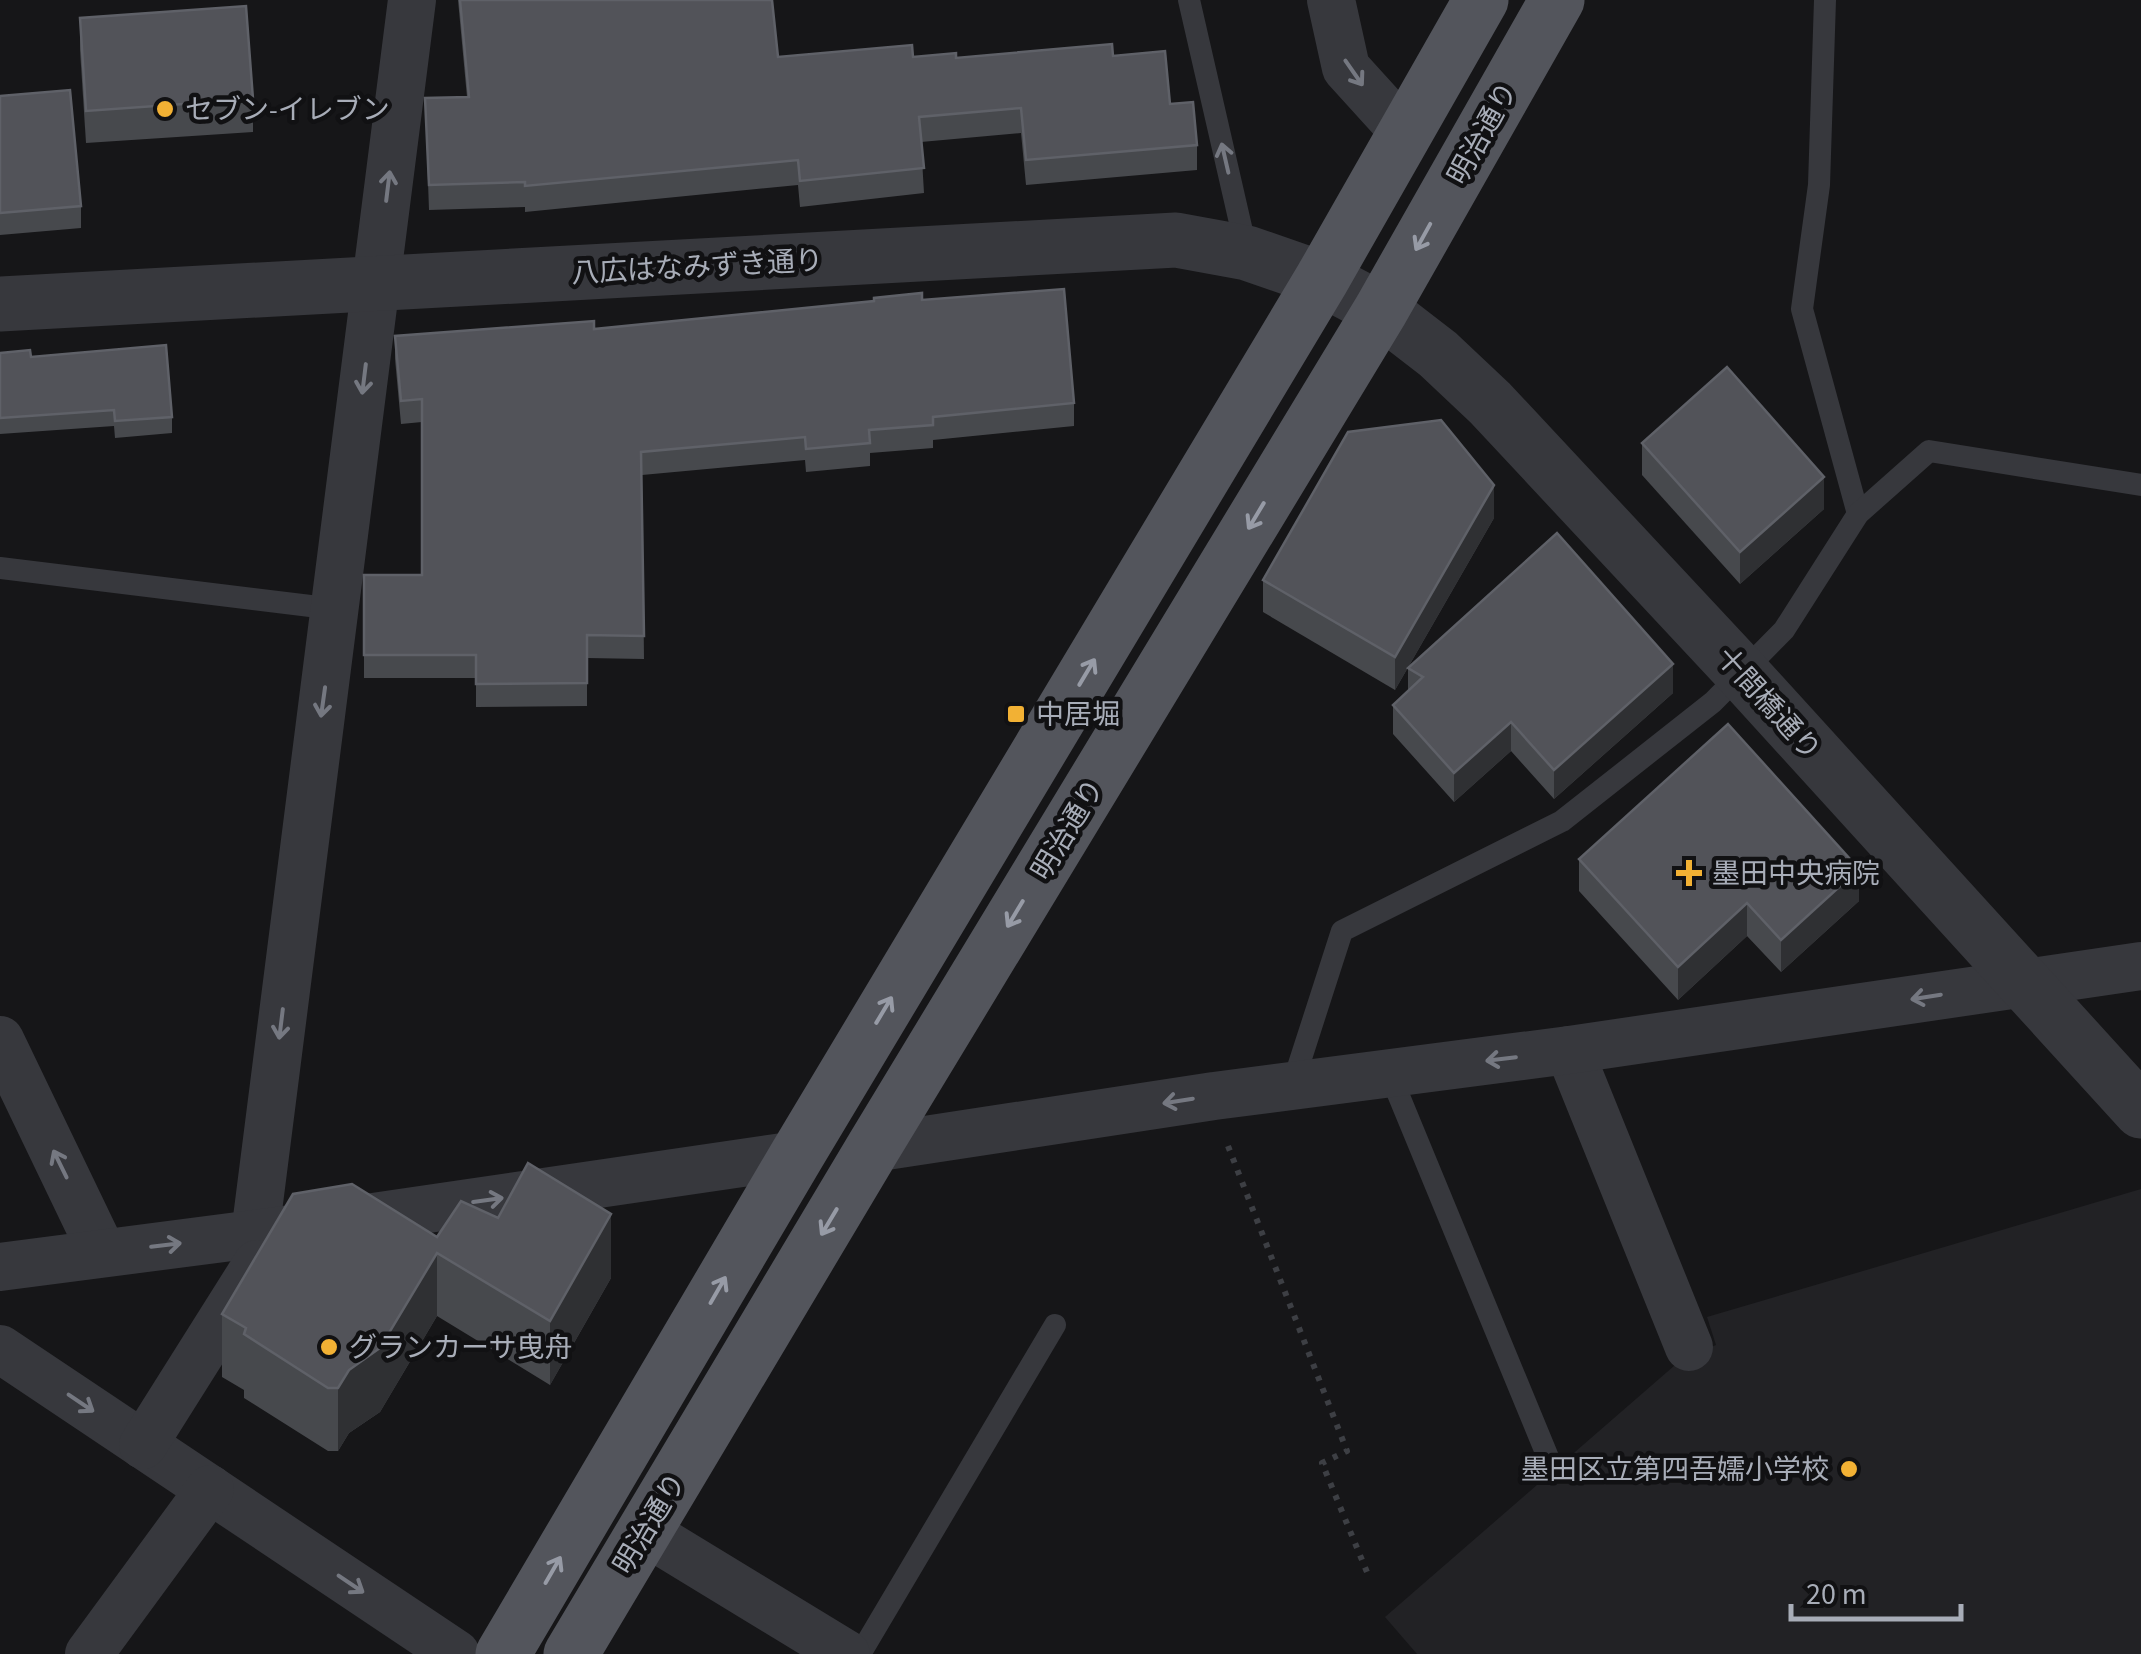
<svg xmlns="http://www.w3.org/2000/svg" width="2141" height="1654" font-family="'Source Sans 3','Noto Sans JP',sans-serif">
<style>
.built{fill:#222225}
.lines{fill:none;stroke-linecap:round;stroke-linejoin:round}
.path{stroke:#3d3f44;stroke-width:6;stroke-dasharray:5 8;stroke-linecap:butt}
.service{stroke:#37383d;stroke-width:22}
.minor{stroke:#37383d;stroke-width:48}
.tertiary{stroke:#37383d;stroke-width:55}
.primary{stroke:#53555c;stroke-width:55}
.wall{fill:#47494d}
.shaded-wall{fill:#2f3033}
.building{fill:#525359;stroke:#5f6168;stroke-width:2.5}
.oneway{stroke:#757881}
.oneway2{stroke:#979ba6}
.poi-dot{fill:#f2b134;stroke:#111113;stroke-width:4}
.labels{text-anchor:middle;stroke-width:9;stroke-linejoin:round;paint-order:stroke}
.poi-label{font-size:28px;fill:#a8adb8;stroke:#111113;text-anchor:start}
.street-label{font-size:28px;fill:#a8adb8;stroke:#111113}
</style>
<rect width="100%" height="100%" fill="#161618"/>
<path class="built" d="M2141,1189V1654H1417L1385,1617L1682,1359L1716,1345L1707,1317Z"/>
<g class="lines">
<path class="path" d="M1228,1146L1347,1451L1322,1463L1369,1577"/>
<g class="service">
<path d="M1189,0L1247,253"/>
<path d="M1825,0L1819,185L1802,309L1858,514"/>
<path d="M0,568L335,609"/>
<path d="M1389,1072L1552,1467"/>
<path d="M1292,1086L1342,931L1562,821L1713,702L1784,630L1858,514L1929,451L2141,485"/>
<path d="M860,1654L1055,1325"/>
</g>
<g class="minor">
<path d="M1331,0L1346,68L1405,133"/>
<path d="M0,1040L102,1252"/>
<path d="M1569,1050L1689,1347"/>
<path d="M873,1148L1214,1096L1569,1050L2141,966"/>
<path d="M255,1234L412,0"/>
<path d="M0,1267L277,1231L797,1155"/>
<path d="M0,1349L456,1654"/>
<path d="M143,1445L257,1264"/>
<path d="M644,1531L846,1654"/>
<path d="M89,1654L210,1489"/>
</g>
<path class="tertiary" d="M0,304L1176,240L1247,253L1322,279L1381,310L1438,354L1490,403L1743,674L2141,1111"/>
<g class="primary">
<path d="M503,1654L797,1155L1322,279L1481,0"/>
<path d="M571,1654L873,1148L1381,310L1557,0"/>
</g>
</g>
<g class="wall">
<path d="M458,0H772L778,57L956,58L1113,56L1170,104L1197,145V170L1026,185L1021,133L921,142L924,193L800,207L798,185L525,212V207L429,210L425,98L467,97Z"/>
<path d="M80,18L253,99V132L86,143L80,50Z"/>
<path d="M0,96L81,206V228L0,235Z"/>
<path d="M922,300L1074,403V426L933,440V448L870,453V466L806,472L805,460L642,475L644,659L587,658V706L476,707V678H364V575H422V422L401,424L395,359V336L594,329Z"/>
<path d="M0,353L31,357L172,417V433L115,438L114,426L0,434Z"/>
<path d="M1642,443L1824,509L1740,584L1642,475Z"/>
<path d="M1494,518L1395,690L1263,612V580Z"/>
<path d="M1408,668L1673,693L1554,799L1511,751L1454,802L1393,734V705L1408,691Z"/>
<path d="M1579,859L1859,901L1781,972L1747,936L1678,1000L1579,891Z"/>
<path d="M437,1237L611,1278L550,1385L437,1316L380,1412L349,1433L338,1451H328L244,1398V1390L222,1377V1314Z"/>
</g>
<g class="shaded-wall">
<path d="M1824,477V509L1740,584V552Z"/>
<path d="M1494,485V518L1395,690V657Z"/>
<path d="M1673,664V693L1554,799V770Z"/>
<path d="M1511,722V751L1454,802V773Z"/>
<path d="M1859,869V901L1781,972V940Z"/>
<path d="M1747,903V936L1678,1000V967Z"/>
<path d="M611,1214V1278L550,1385V1321Z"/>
<path d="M437,1253V1316L380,1412L349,1433L338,1451V1388L349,1370Z"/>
</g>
<g class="building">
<path d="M460,0H772L778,57L912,45L913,57L956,53V58L1112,44L1113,56L1165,51L1170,104L1193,102L1197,145L1026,160L1021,108L919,117L924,168L800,181L798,160L525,186V182L429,185L425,98L469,97Z"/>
<path d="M246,6L253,99L86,111L80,18Z"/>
<path d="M70,90L81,206L0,213V96Z"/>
<path d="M1064,289L1074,403L933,417V425L869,430L870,443L806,449L805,437L641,452L644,636L587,635V683L476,684V655H364V575H422V399L401,401L395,336L594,321V329L874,301V298L922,293V300Z"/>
<path d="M166,345L172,417L115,421L114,410L0,418V353L30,350L31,357Z"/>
<path d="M1727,367L1824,477L1740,552L1642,443Z"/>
<path d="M1441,420L1494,485L1395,657L1263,580L1348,432Z"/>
<path d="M1557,533L1673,664L1554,770L1511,722L1454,773L1393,705L1423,677L1408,668Z"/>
<path d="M1728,724L1859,869L1781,940L1747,903L1678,967L1579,859Z"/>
<path d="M528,1163L611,1214L550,1321L437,1253L380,1348L349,1370L338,1388H328L244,1334L246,1328L222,1314L293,1194L352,1184L437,1237L461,1201L498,1218Z"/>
</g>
<defs><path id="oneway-shaft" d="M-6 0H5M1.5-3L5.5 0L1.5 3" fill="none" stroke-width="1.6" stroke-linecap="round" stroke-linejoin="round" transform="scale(2.5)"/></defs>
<g class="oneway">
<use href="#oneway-shaft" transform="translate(1354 73) rotate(55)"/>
<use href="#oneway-shaft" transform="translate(1225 158) rotate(-103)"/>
<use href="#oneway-shaft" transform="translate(388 186) rotate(-83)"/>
<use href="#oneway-shaft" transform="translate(364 379) rotate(97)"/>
<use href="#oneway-shaft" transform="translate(323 702) rotate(98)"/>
<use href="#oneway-shaft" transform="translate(1926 997) rotate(171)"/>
<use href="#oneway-shaft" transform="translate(281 1024) rotate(97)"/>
<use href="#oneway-shaft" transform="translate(1501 1059) rotate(173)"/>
<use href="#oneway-shaft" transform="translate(1178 1101) rotate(171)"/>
<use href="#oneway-shaft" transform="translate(60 1164) rotate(-116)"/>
<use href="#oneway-shaft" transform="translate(488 1200) rotate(-8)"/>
<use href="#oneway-shaft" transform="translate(166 1245) rotate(-7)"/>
<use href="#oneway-shaft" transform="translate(81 1403) rotate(34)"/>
<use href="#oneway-shaft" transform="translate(351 1584) rotate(34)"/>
</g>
<g class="oneway2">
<use href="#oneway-shaft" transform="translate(1423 237) rotate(119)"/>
<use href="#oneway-shaft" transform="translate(1256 516) rotate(121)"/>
<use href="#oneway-shaft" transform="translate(1087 672) rotate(-59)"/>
<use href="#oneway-shaft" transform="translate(1015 914) rotate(121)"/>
<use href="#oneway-shaft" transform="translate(884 1010) rotate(-59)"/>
<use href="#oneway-shaft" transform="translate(829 1222) rotate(121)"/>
<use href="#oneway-shaft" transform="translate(718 1290) rotate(-60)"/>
<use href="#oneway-shaft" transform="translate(553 1570) rotate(-60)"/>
</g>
<g class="poi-dot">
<circle cx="165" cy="109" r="10"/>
<rect x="1006" y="704" width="20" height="20" rx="5"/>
<path d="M1684 858h10v10h10v10h-10v10h-10v-10h-10v-10h10z"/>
<circle cx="329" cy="1347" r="10"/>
<circle cx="1849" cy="1469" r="10"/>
</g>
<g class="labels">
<g class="poi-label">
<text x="185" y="119">セブン-イレブン</text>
<text x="1036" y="724">中居堀</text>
<text x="1712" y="883">墨田中央病院</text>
<text x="349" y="1357">グランカーサ曳舟</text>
<text x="1829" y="1479" text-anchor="end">墨田区立第四吾嬬小学校</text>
</g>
<g class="street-label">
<text transform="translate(1482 133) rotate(-61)" y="10">明治通り</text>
<text transform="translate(697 266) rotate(-3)" y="10">八広はなみずき通り</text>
<text transform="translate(1769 703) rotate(48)" y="10">十間橋通り</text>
<text transform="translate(1067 829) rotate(-59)" y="10">明治通り</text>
<text transform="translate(649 1523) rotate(-59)" y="10">明治通り</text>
</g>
</g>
<path d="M1791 1604v15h170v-15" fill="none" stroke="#a8adb8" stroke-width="5"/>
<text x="1806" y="1604" font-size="30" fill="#a8adb8" stroke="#111113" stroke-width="8" paint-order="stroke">20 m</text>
</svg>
